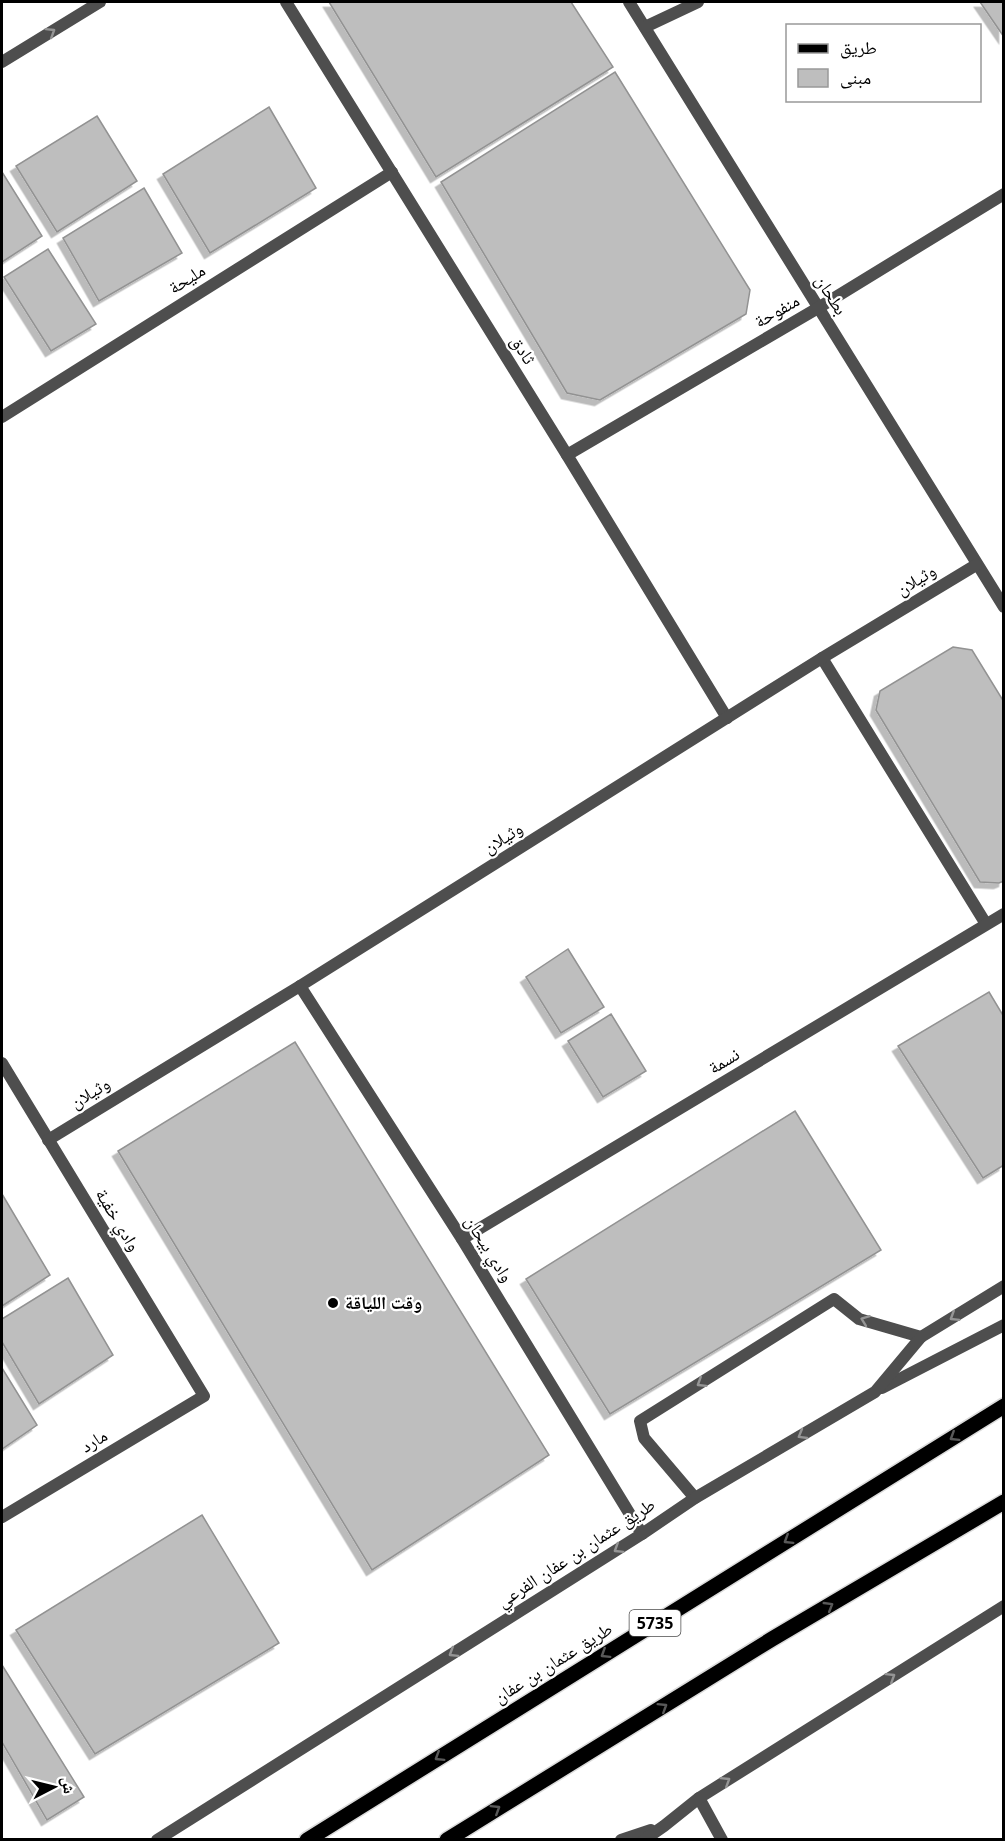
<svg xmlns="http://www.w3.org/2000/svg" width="1005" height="1841" font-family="'Noto Sans','Noto Naskh Arabic',sans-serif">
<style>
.building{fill:#bebebe;stroke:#929292;stroke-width:1.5;filter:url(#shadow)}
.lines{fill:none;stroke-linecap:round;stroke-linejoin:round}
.primary-casing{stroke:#dbdbdb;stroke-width:18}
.service{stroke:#4e4e4e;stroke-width:12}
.minor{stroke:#4e4e4e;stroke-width:12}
.tertiary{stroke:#4e4e4e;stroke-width:12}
.primary{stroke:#000;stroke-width:15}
.oneway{stroke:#959595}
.oneway2{stroke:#595959}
.poi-dot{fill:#000;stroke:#fff;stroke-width:2}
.labels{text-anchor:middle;stroke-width:4.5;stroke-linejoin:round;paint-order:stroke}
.shield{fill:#fff;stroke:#4c4c4c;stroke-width:1.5}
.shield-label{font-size:16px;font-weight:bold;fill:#000}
.street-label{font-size:18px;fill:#000;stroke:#fff}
.poi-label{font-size:18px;font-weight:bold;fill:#000;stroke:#fff;text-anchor:start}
</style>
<defs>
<filter id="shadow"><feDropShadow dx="-5.5" dy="5.5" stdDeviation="0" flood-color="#0004"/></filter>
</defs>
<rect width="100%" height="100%" fill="#fff"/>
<g class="building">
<path d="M329,2H571L613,67L436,177Z"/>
<path d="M980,2H1004V37Z"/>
<path d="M615,72L750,290L746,314L600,400L567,393L441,182Z"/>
<path d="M269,107L316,188L210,253L163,174Z"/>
<path d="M97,116L137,181L57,232L16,166Z"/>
<path d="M2,172L42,236L2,262Z"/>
<path d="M144,188L182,253L99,301L63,238Z"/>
<path d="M48,249L96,324L51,351L4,277Z"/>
<path d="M953,647L972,650L1004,702V881L999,883L980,882L876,710L880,691Z"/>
<path d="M568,949L604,1007L561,1033L526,977Z"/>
<path d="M989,992L1004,1017V1165L983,1178L898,1046Z"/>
<path d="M611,1014L646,1071L603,1097L568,1041Z"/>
<path d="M295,1042L549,1455L372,1570L118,1151Z"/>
<path d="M795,1111L881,1250L610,1414L526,1279Z"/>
<path d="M2,1194L50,1275L2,1306Z"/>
<path d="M68,1278L113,1355L39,1404L2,1342V1319Z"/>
<path d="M2,1368L37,1425L2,1449Z"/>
<path d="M202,1515L279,1643L95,1754L16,1630Z"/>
<path d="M2,1665L84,1797L47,1820L2,1742Z"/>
</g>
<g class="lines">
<defs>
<g id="primary">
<path d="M307,1840L1004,1406"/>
<path d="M447,1840L772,1639L1004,1502"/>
</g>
</defs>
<use href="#primary" class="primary-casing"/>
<path class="service" d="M695,1498L644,1438L640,1421L834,1299L859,1319L921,1337"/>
<g class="minor">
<path d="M286,2L567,455L727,718"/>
<path d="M629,2L1004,607"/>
<path d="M645,27L698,2"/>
<path d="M2,417L392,172"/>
<path d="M567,455L818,308L1004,194"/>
<path d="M822,658L986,924"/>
<path d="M300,986L462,1239L642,1534"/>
<path d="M2,1063L204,1396L2,1517"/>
<path d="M48,1140L300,986L822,658L976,565"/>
<path d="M462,1239L1004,914"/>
<path d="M699,1798L722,1840"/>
</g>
<g class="tertiary">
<path d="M2,62L100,2"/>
<path d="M882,1388L1004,1325"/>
<path d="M157,1840L642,1534L695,1498L875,1392L921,1337L1004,1286"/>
<path d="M621,1840L651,1830"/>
<path d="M644,1840L664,1826L699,1798L1004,1606"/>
</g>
<use href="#primary" class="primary"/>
</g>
<defs><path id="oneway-chevron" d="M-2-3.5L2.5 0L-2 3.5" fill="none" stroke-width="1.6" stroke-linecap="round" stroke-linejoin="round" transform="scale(1.5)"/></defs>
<g class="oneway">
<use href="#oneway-chevron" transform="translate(51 32) rotate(-32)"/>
<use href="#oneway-chevron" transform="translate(954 1317) rotate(148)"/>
<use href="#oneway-chevron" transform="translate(865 1320) rotate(-159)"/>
<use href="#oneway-chevron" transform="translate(701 1383) rotate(148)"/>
<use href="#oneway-chevron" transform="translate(802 1435) rotate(150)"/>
<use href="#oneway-chevron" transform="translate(618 1549) rotate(148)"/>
<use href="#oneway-chevron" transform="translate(453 1653) rotate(148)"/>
<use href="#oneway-chevron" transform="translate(891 1677) rotate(-32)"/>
<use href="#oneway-chevron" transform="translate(726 1781) rotate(-32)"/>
</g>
<g class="oneway2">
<use href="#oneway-chevron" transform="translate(954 1437) rotate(148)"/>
<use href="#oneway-chevron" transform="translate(788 1540) rotate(148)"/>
<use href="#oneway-chevron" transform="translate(829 1606) rotate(-31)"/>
<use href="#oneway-chevron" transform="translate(605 1654) rotate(148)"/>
<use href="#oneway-chevron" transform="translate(663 1707) rotate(-32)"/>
<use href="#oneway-chevron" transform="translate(439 1757) rotate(148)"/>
<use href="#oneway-chevron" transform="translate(496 1809) rotate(-32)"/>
</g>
<circle class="poi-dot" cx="333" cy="1303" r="6"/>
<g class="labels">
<rect class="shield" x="629.5" y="1610" width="51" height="26" rx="4.5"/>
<g class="shield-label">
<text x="655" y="1629">5735</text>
</g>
<g class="street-label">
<text transform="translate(187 279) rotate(-32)" y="6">مليحة</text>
<text transform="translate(831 295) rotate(58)" y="6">بطحان</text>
<text transform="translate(777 311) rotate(-30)" y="6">منفوحة</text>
<text transform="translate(523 350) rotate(58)" y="6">ثادق</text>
<text transform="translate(916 580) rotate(-31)" y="6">وثيلان</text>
<text transform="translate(503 838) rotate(-32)" y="6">وثيلان</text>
<text transform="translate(724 1061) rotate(-31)" y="6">نسمة</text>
<text transform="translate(90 1093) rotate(-31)" y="6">وثيلان</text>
<text transform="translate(118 1220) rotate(59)" y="6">وادي خفية</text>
<text transform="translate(489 1249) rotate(58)" y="6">وادي بيحان</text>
<text transform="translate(94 1441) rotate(-31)" y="6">مارد</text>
<text transform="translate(576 1553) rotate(-33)" y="6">طريق عثمان بن عفان الفرعي</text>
<text transform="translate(553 1663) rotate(-32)" y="6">طريق عثمان بن عفان</text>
</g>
<g class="poi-label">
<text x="345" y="1309">وقت اللياقة</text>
</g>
</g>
<rect width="1005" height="1841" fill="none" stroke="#000000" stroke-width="6"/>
<rect x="786" y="24" width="195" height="78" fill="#ffffff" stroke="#999999" stroke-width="1.5"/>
<rect x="798" y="44" width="30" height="9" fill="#000000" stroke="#999999" stroke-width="1.5"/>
<text x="840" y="54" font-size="18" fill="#000000">طريق</text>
<rect x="798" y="69" width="30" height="18" fill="#bebebe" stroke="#999999" stroke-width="1.5"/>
<text x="840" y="84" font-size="18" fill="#000000">مبنى</text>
<g transform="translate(54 1787) rotate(83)" stroke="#ffffff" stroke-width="4.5" paint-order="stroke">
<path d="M0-4.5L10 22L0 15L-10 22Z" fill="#000000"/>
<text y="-9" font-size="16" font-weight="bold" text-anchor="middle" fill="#000000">ش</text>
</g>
</svg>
